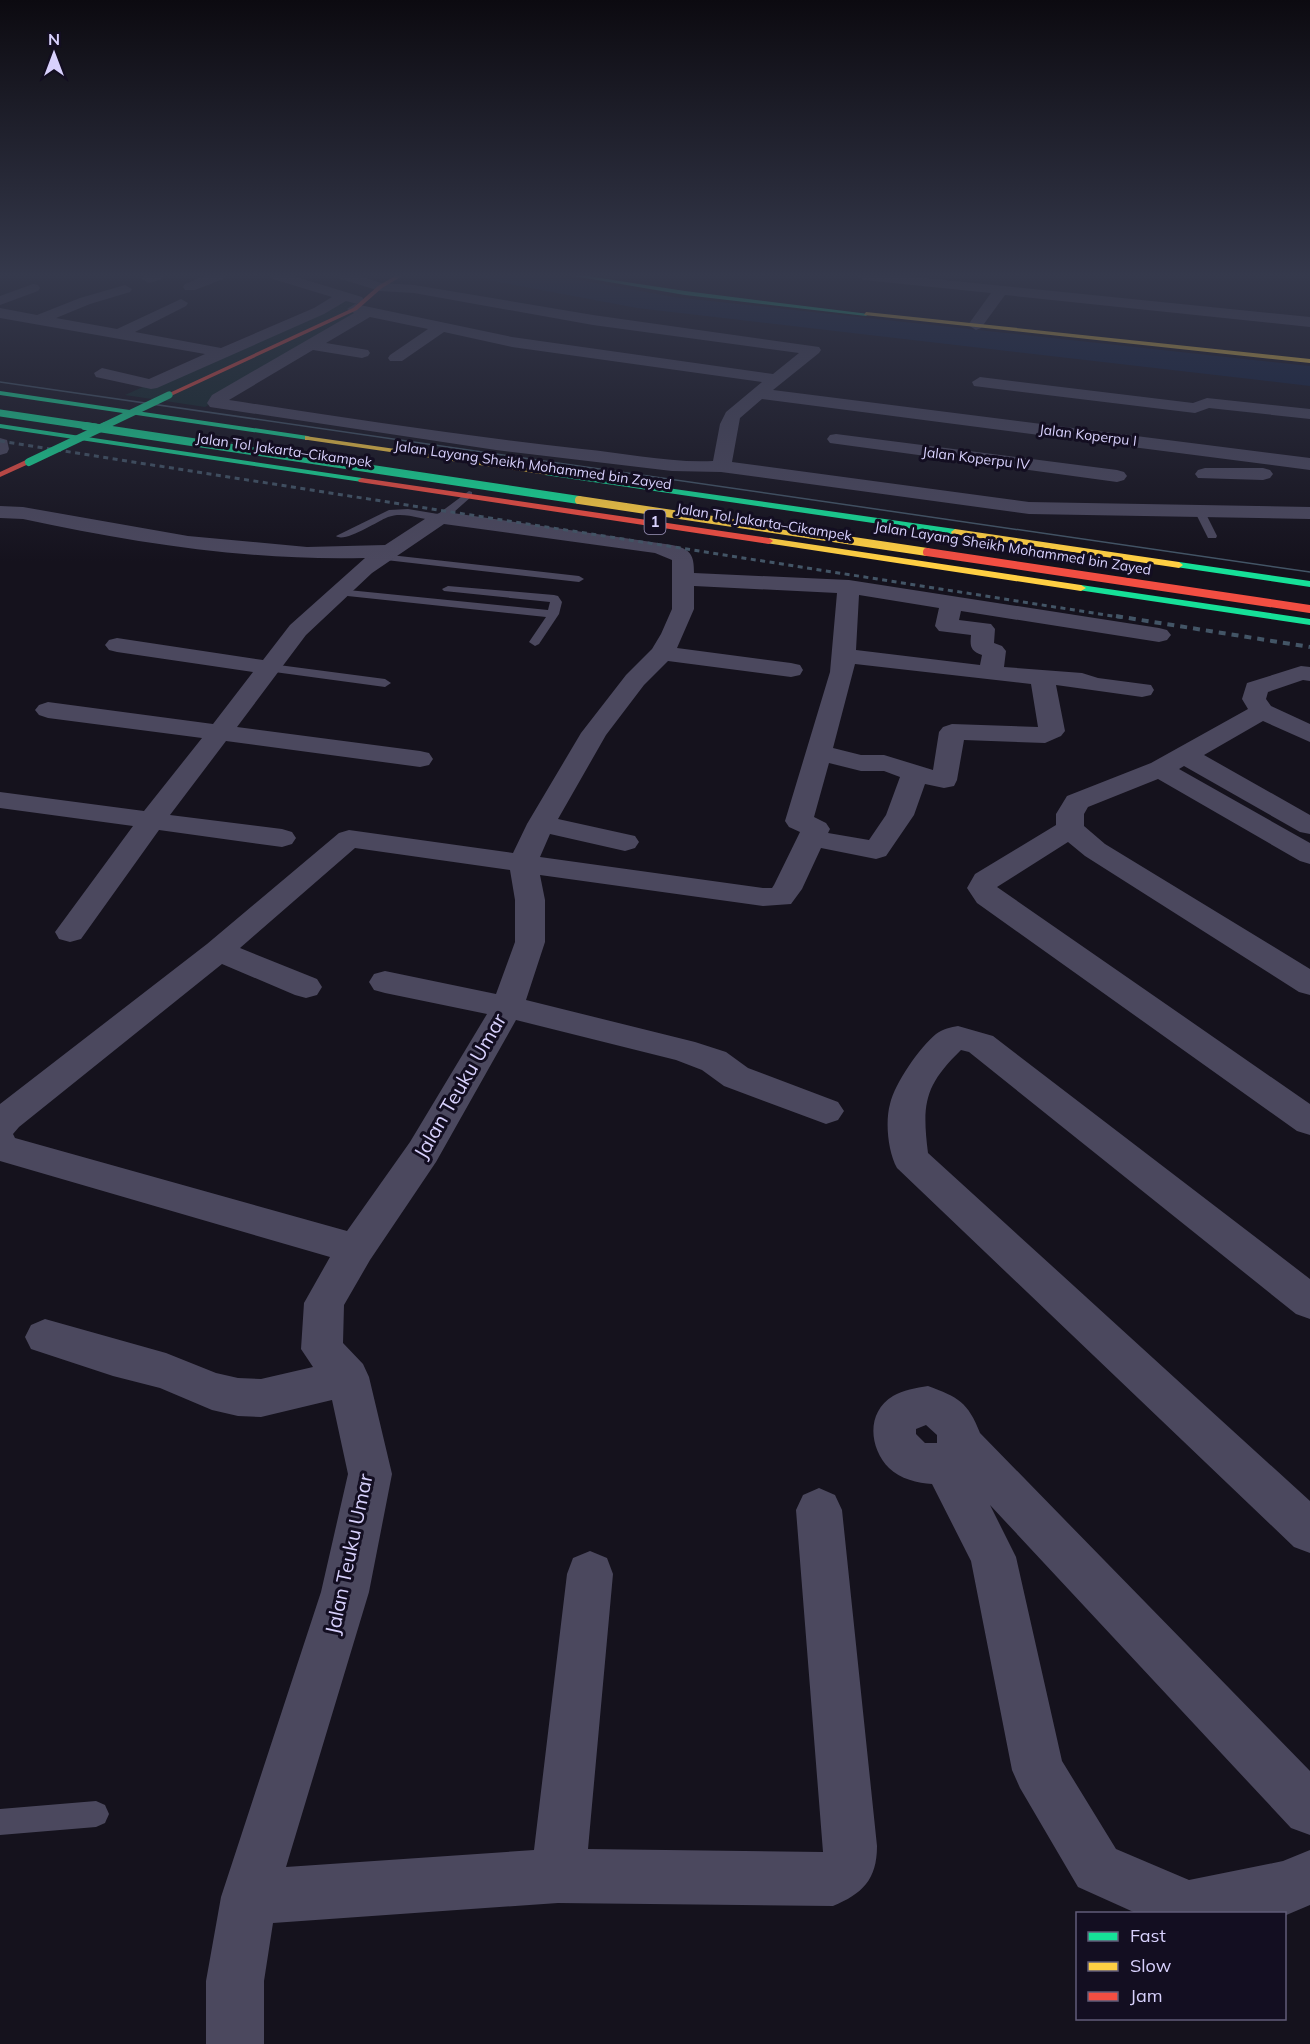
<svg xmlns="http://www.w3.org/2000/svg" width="1310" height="2044" font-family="Mulish,sans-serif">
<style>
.green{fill:#122729}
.water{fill:#0f1d3e}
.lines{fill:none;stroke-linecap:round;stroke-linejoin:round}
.lane{fill:#4b485e;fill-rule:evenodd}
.street{fill:#4b485e;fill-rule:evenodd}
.fast{fill:#16e098;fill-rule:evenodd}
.slow{fill:#ffcf43;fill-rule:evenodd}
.jam{fill:#f24e42;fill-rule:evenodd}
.tram{stroke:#435566;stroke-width:1.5}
.rail-far1{stroke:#435566;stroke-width:3;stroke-dasharray:5 4.5;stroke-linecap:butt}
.rail{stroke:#435566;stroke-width:4;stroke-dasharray:7 6;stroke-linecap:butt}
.fast-bridge-far1{stroke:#16e098;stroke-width:7}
.fast-bridge{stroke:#16e098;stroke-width:8}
.slow-bridge{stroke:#ffcf43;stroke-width:8}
.jam-bridge{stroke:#f24e42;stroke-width:8}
.labels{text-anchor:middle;stroke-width:6;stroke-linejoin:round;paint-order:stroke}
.far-street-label{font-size:14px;fill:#d8d1fd;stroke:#130e21}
.shield{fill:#130e21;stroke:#9d96bb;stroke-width:1.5}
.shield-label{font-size:15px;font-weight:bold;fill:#d8d1fd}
.near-street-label{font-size:20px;fill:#d8d1fd;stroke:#130e21}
</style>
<rect width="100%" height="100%" fill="#15121d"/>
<path class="green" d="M343,297L369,311L205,407L125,395Z"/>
<path class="water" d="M479,276H557L674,297L1310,366V386L637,308L498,282Z"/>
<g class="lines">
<g class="lane">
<path d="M469,491L472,492V496L445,520C426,523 406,510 388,517C376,522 345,543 336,536L389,510L408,509L438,514Z"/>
<path d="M1203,507L1208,510L1207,516L1217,536L1216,538H1208L1197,516L1198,510Z"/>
<path d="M381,554L579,576L584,579L579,582L377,559L376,557Z"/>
<path d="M448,586L554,595L558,596L562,602L559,614L539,644L535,646L529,642L546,617L338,595L332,592L338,589L548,610L550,602L444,591L442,589Z"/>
<path d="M271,664L385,679L391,683L385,687L267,671L265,668Z"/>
<path d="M96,1801L105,1805L109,1814L105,1823L96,1827L0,1835V1809Z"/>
</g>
<g class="street">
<path d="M144,276H164L162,279L149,283L142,279Z"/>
<path d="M205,276H225L223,279L195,290H185L183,287L185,284Z"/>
<path d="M271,276H293L362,297L364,300L357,304L346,301L324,314L157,388L151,389L96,377L94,373L102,368L149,379L205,354L0,318V308L37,315L80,298L125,285L132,289L130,292L90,304L56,318L117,329L181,299L188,303L186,306L135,332L221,348L314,308L332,297L273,279Z"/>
<path d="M339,276H360L381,283L414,285L593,315L819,347L821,350L819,353L773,390L1310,458V470L762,399L740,418L732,462L1029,502L1310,507V519L1029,514L721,472L672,471L496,450L210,407L207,403L212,395L354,313L347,309L355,304L512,337L773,374L799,353L593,325L414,293L380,291L341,279ZM370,317L428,329L390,355L388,358L390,361H402L444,332L512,347L762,382L726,412L720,424L713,461C669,463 625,453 582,449C464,436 346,418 229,400L313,350L362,358L368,356L370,353L368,350L326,343Z"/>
<path d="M857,276H905L1310,317V327L1005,295L981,328L976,330L968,325L991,293L864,280Z"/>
<path d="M33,284L38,285L40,288L38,291L0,305V296Z"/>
<path d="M980,377L1193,403L1207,398L1310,409V419L1209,408L1195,413L974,386L972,382Z"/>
<path d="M836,434L1117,470L1124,472L1127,476L1124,480L1117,482L830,443L827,439L830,435Z"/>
<path d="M0,438L7,440L9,449L7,453L0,455Z"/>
<path d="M1205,468H1263L1270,470L1273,474L1270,478L1263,480L1198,478L1195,474L1198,470Z"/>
<path d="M0,506L23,507L188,536L307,547L385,545L431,515L446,512L672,545C691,549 694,555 694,573L849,580L1159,628L1167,630L1171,635L1167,640L1159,642L961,611L959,620L991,624L995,629L994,643L1002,646L1006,651L1004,667L1082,673L1098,678L1151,685L1154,690L1151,695L1142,697L1056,685L1065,731L1061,736L1045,743L964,740L957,780L954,786L944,788L925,784L914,815L886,856L876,859L821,848L802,889L791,904L763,906L540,875L545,900V942L526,1000L695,1042L726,1052L748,1068L838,1102L844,1111L838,1120L826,1124L724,1086L702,1070L676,1060L516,1020L436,1162L370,1260L344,1305L343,1343L363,1364L369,1377L392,1474L369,1592L286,1867L534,1850L567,1574L573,1558L590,1551L607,1558L613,1574L588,1849L823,1852L796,1510L803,1495L819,1488L835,1495L842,1510L877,1846C877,1880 862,1894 833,1906L558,1903L273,1923L264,1981V2044H206V1981L221,1897L321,1592L348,1474L332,1400L261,1417L238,1416L212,1410L160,1388L113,1376L31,1349L25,1337L31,1325L45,1319L166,1353L216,1373L238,1378L261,1379L313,1367L301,1349L304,1303L330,1257L0,1161V1104L207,944L339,833L349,830L513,853L527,824L581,733L626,675L652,649L661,634L672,609V560L655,553L444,524L372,573L306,635L237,727L420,751L429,753L433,759L429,765L420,767L226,741L170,815L282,829L292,832L296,838L292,844L282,847L159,830L81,939L70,942L59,939L55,932L133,826L0,808V792L144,811L202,738L48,718L39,715L35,710L39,705L48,702L213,724L253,672L117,652L109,650L105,645L109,640L117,638L263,660L290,625L365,558C250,561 135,543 23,519L0,518ZM694,586L837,593L830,672L785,821L789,827L800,832L774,885L772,888H763L540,857L550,834L625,851L635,848L639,842L635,836L558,819L606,735L644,685L668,661L791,677L800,675L803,670L800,665L791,663L677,648L694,609ZM859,595L939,608L935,626L939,631L971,635C970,646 970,651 982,655L980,665L856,650ZM855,664L1031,684L1038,727L952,724L943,727L939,732L933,770L884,755H861L833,748ZM829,763L861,771H884L900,777L886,815L869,840L828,833L830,829L826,823L814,817ZM355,848L510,870L515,900V942L496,994L385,971L374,974L369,982L374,990L385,993L487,1014L410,1142L347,1231L15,1138L13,1134L19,1127L222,964L295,995L306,998L317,995L322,987L317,979L240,948Z"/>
<path d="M1301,666L1310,667V681L1303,680L1268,692L1266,699L1271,706L1310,724V742L1263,721L1204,755L1310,815V834L1300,832L1184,766L1179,769L1310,843V864L1300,861L1158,779L1088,807L1084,814V826L1105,844L1310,969V995L1299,992L1085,856L1068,842L997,887L1310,1104V1135L1297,1131L977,903L967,888L975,874L1056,825V814L1067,796L1151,763L1248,709L1242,699L1247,683Z"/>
<path d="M958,1026L993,1036L1310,1279V1319L1296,1314L969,1052L961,1050C924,1086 922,1104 928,1153L1310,1501V1553L1294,1547L897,1168C888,1152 885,1122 890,1104C895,1083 920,1047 936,1034C943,1029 951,1027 958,1026Z"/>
<path d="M928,1386C958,1397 968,1402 980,1433L1310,1771V1835L1291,1828L990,1505L1016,1557L1062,1761L1116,1849L1189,1880L1283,1861L1310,1850V1905L1284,1916V1914H1138L1078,1887L1020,1788L1012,1770L971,1561L932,1484C918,1483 900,1479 889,1468C869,1448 866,1412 893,1396C903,1390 916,1388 928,1386ZM926,1425L937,1435V1443H925L916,1434V1429Z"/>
</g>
<g class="fast">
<path d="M574,276H587L685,291L869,314L866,316L685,295Z"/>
<path d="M0,391L308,436L312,438L308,440L0,395Z"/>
<path d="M0,424L362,478L366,480L362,482L0,428Z"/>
<path d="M548,471L955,529L959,532L955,535L545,475L544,473Z"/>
<path d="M1179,562L1310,581V587L1176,567L1175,565Z"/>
<path d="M1081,585L1310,619V625L1078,590L1076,588Z"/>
</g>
<g class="slow">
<path d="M866,312L1310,359V363L864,315Z"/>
<path d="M305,436L548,471L552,473L548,475L308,440H305Z"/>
<path d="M955,529L1179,562L1183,565L1179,568L952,534L951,532Z"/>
<path d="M769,538L1081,585L1086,588L1081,591L766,543V539Z"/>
</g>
<g class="jam">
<path d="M395,276H402L382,288L357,310L171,396L165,395L353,308L378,286Z"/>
<path d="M26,460L33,462L0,477V472Z"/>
<path d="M362,478L769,538L773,541L769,544L359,482L358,480Z"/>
</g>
<path class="tram" d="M0,382L1310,572"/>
<path class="rail-far1" d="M0,441L1125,618"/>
<path class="rail" d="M1116,616L1310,647"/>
<g class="fast-bridge-far1">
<path d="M0,413L95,427"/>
<path d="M102,427L169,395"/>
</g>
<g class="fast-bridge">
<path d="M85,426L579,500"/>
<path d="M29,462L105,426"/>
</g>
<path class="slow-bridge" d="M579,500L927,552"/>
<path class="jam-bridge" d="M927,552L1310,609"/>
</g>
<linearGradient id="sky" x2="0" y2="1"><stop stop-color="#0c0a10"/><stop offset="0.49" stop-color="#35394c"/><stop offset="1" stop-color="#35394c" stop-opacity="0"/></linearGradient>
<rect width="1310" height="562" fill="url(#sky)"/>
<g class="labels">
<g class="far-street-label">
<text transform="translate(1088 435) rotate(7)" y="5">Jalan Koperpu I</text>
<text transform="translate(284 450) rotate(8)" y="5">Jalan Tol Jakarta–Cikampek</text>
<text transform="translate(976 458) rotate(7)" y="5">Jalan Koperpu IV</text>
<text transform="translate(533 465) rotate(8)" y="5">Jalan Layang Sheikh Mohammed bin Zayed</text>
<text transform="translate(764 522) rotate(9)" y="5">Jalan Tol Jakarta–Cikampek</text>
<text transform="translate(1013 548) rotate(9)" y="5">Jalan Layang Sheikh Mohammed bin Zayed</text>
</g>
<rect class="shield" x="644.5" y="510" width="21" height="24" rx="4.5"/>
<g class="shield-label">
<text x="655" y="527">1</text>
</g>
<g class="near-street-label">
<text transform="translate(460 1086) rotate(-60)" y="7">Jalan Teuku Umar</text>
<text transform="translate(349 1554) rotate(-78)" y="7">Jalan Teuku Umar</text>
</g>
</g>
<rect x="1076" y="1912" width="210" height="108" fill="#130e21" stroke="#625c79" stroke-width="1.5"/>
<rect x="1088" y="1932" width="30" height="9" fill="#16e098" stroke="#625c79" stroke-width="1.5"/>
<text x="1130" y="1942" font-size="18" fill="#d8d1fd">Fast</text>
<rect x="1088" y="1962" width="30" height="9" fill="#ffcf43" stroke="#625c79" stroke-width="1.5"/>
<text x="1130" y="1972" font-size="18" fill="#d8d1fd">Slow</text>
<rect x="1088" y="1992" width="30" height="9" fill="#f24e42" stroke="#625c79" stroke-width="1.5"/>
<text x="1130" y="2002" font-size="18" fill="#d8d1fd">Jam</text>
<g transform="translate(54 54)" stroke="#130e21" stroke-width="4.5" paint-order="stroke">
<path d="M0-4.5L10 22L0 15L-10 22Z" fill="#d8d1fd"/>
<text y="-9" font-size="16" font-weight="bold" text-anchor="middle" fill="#d8d1fd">N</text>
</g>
</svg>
